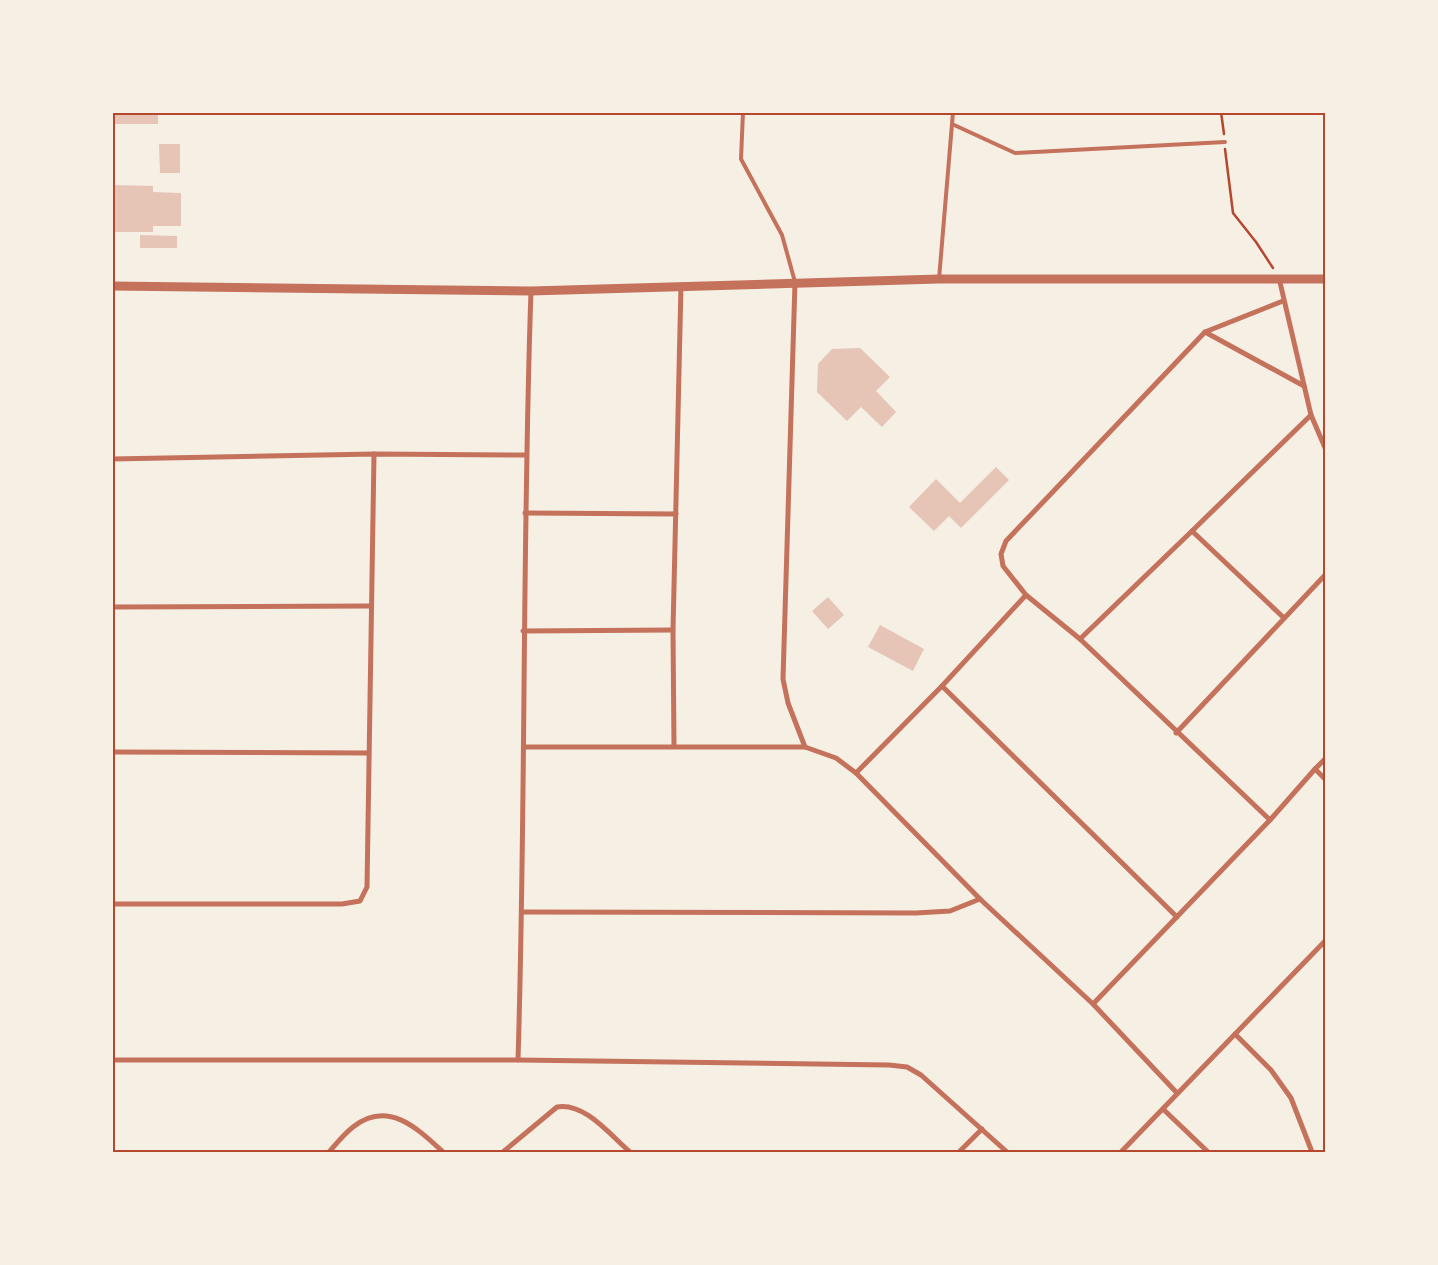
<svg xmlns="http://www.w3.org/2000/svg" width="1438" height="1265" font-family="Quicksand,sans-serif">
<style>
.building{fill:#e6c5b7}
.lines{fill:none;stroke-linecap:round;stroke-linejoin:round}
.path{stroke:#b5482f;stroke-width:2.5}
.service{stroke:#c5725c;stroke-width:4}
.minor{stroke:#c5725c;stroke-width:5}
.tertiary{stroke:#c5725c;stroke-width:9}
.neatline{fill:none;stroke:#b5482f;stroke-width:2}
</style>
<rect width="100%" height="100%" fill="#f6efe4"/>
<g class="building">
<rect x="112" y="112" width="46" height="12"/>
<path d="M159,144H180V173H160Z"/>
<path d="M113,185L153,186V192L181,193V226H153V232H113Z"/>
<path d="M140,235L177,236V248H140Z"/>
<path d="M860,348L890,377L876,391L896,412L882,427L861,407L847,421L817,392L818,364L832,349Z"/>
<path d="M996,467L1009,480L961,528L949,516L934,531L909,507L936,479L960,503Z"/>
<path d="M828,597L844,615L828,629L812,611Z"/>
<path d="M880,625L924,649L913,671L868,647Z"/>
</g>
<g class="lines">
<g class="path">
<path d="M1221,112L1224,134"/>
<path d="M1225,149L1233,213L1256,242L1273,268"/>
</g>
<g class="service">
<path d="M743,112L741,159L782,235L795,282"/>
<path d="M952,124L1015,153L1225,142"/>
<path d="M939,279L953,112"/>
</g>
<g class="minor">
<path d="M1279,278L1311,415L1326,450"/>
<path d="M795,282L783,679L788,703L805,747"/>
<path d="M1205,332L1304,386"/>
<path d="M112,459L374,454L525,455"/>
<path d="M525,513L676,514"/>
<path d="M1192,531L1311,415"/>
<path d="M112,607L370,606"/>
<path d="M523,631L673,630"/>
<path d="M1080,639L1192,531L1284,618"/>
<path d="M942,686L1177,917"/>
<path d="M1176,733L1326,574"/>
<path d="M674,746L673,630L681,285"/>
<path d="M524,747H805L836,758L856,773L980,899L1093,1004L1270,820L1315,769L1326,780"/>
<path d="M112,752L368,753"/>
<path d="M1315,769L1326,758"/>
<path d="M856,773L942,686L1026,595"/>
<path d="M1270,820L1080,639L1026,595L1003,566L1001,554L1006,541L1205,332L1283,301"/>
<path d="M112,904H342L360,901L367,887L374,454"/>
<path d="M523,912L916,913L950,911L980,899"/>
<path d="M1093,1004L1177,1093"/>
<path d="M1235,1034L1271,1070L1291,1098L1312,1152"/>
<path d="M112,1060H518L889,1065L907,1067L921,1075L1007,1152"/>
<path d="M518,1060C526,804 522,547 531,291"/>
<path d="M1163,1109L1208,1152"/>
<path d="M329,1152C336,1144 344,1134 353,1127C388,1099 418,1129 443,1152"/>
<path d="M503,1152L557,1107C585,1102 611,1136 630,1152"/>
<path d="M959,1152L982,1129"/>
<path d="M1121,1152L1326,940"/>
</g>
<path class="tertiary" d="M112,286L531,291L939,279H1326"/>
</g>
<rect width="1438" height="1265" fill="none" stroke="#f6efe4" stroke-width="228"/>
<rect x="114" y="114" width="1210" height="1037" class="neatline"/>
</svg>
